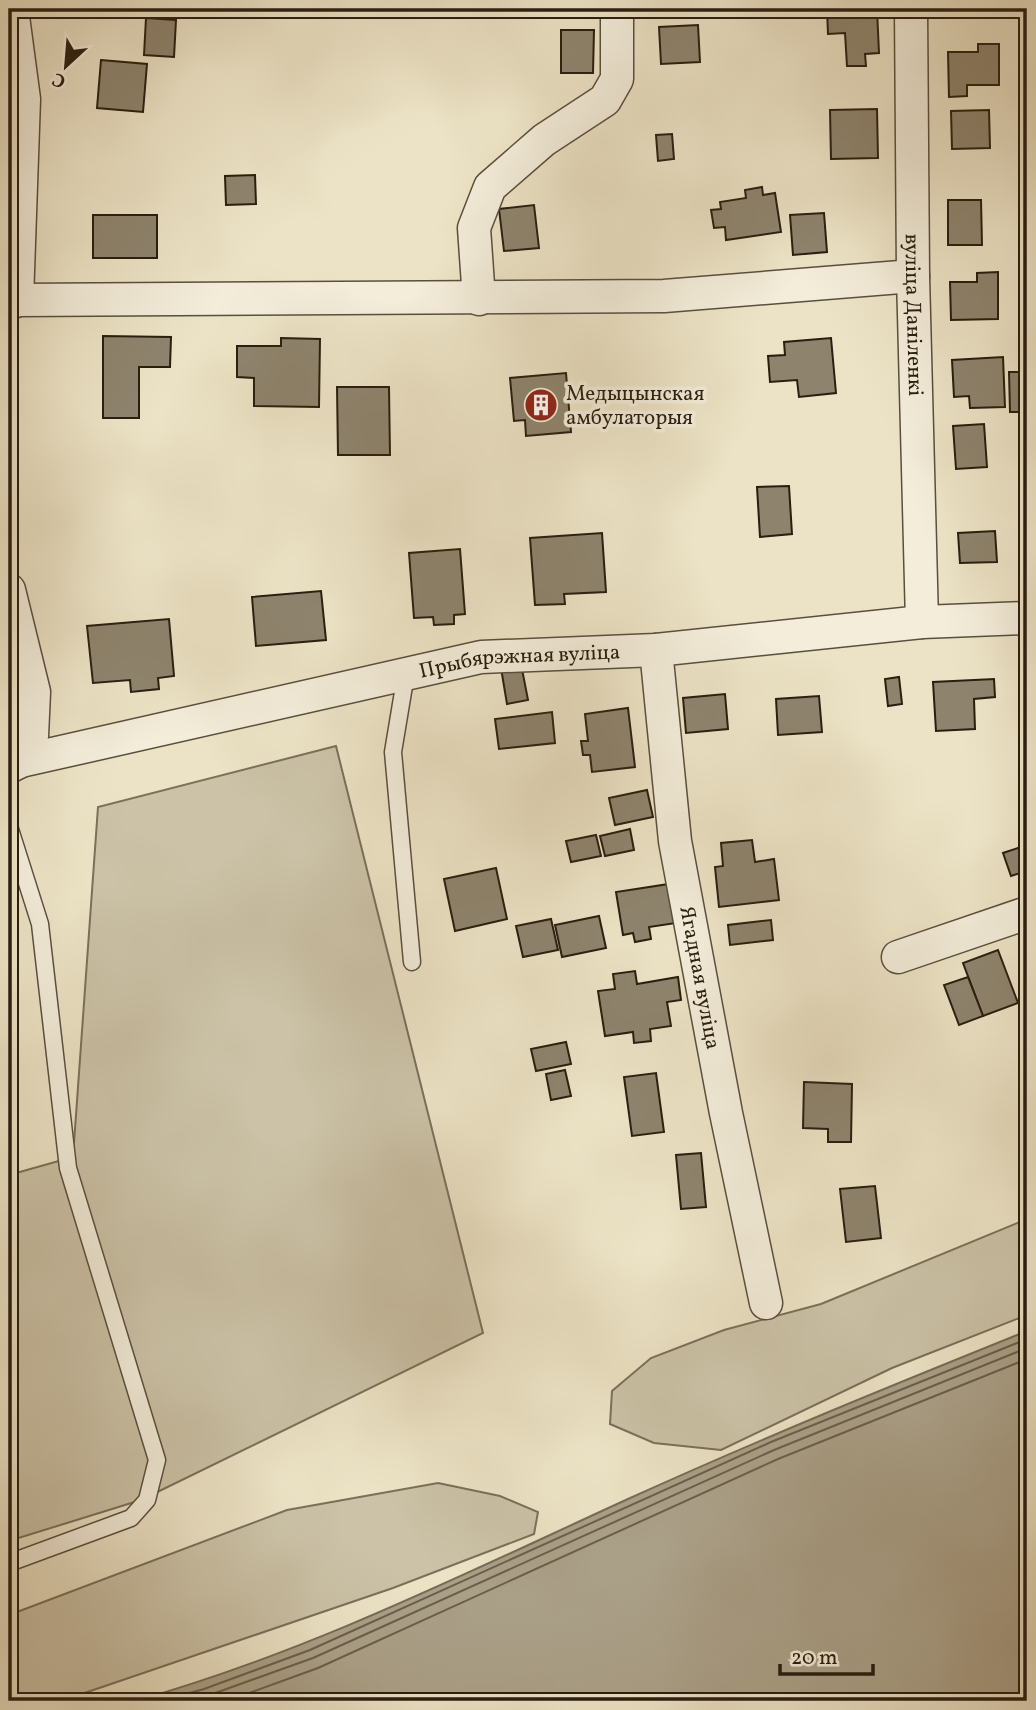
<svg xmlns="http://www.w3.org/2000/svg" width="1036" height="1710" font-family="Vollkorn,serif">
<style>
.green{fill:#cbc2a7;stroke:#7a705b;stroke-width:2}
.water{fill:#aaa088;stroke:#766c58;stroke-width:2}
.lines{fill:none;stroke-linecap:round;stroke-linejoin:round}
.shore{stroke:#6a5f4c;stroke-width:2}
.building{fill:#8e846e;stroke:#291e0f;stroke-width:2}
.service-casing{stroke:#5a4f3d;stroke-width:19}
.minor-casing{stroke:#5a4f3d;stroke-width:35}
.service{stroke:#f3edda;stroke-width:16}
.minor{stroke:#f3edda;stroke-width:32}
.labels{text-anchor:middle;stroke-width:7;stroke-linejoin:round;paint-order:stroke}
.street-label{font-size:21px;fill:#291e0f;stroke:#f3edda}
.poi-label{font-size:21px;fill:#291e0f;stroke:#f3edda;text-anchor:start}
</style>
<rect width="100%" height="100%" fill="#ece3c6"/>
<filter id="stains"><feTurbulence type="fractalNoise" baseFrequency=".00286" numOctaves="4"/><feColorMatrix values="0 0 0 0 .2 0 0 0 0 .09 0 0 0 0 .02 0 0 0 .5 -.17"/></filter>
<radialGradient id="worn" r=".72"><stop offset=".6" stop-color="#630" stop-opacity="0"/><stop offset="1" stop-color="#630" stop-opacity=".3"/></radialGradient>
<g class="green">
<path d="M336,746L483,1333L141,1500L9,1541V1175L73,1157L98,807Z"/>
<path d="M1027,1219V1315L892,1368L721,1450L654,1443L610,1424L612,1391L651,1358L724,1330L821,1304Z"/>
<path d="M438,1483L500,1496L538,1512L534,1534L393,1588L67,1699L9,1701V1615L287,1510Z"/>
</g>
<path class="water" d="M1027,1331V1701H135C306,1653 466,1573 628,1499C760,1439 893,1385 1027,1331Z"/>
<g class="lines">
<g class="shore">
<path d="M161,1701L204,1689L310,1650L771,1442L1027,1339"/>
<path d="M193,1701L313,1658L774,1450L1027,1348"/>
<path d="M227,1701L318,1668L778,1459L1027,1359"/>
</g>
</g>
<g class="building">
<path d="M827,9H877L879,53L865,54L866,66H847L845,33L828,34Z"/>
<path d="M146,18L176,20L174,57L144,55Z"/>
<path d="M698,25L700,62L661,64L659,27Z"/>
<path d="M561,30H594L593,73H561Z"/>
<path d="M978,44H999V85H967V96L949,97L948,52H978Z"/>
<path d="M101,60L147,64L143,112L97,108Z"/>
<path d="M877,109L878,158L831,159L830,110Z"/>
<path d="M989,110L990,148L952,149L951,111Z"/>
<path d="M672,134L674,159L658,161L656,135Z"/>
<path d="M255,175L256,204L226,205L225,176Z"/>
<path d="M762,187L763,195L775,193L781,232L726,240L725,227L714,228L711,210L721,209L720,202L746,198L745,190Z"/>
<path d="M948,200H981L982,245H948Z"/>
<path d="M534,205L539,248L504,251L499,209Z"/>
<path d="M824,213L827,252L793,255L790,215Z"/>
<rect x="93" y="215" width="64" height="43"/>
<path d="M998,272V319L951,320L950,282H977V273Z"/>
<path d="M103,336L171,337L170,367H139V418H103Z"/>
<path d="M281,338L320,339L319,407L254,406V378L237,377V346H281Z"/>
<path d="M831,338L836,393L799,397L797,380L770,382L768,356L785,355L784,342Z"/>
<path d="M1003,357L1005,407L970,408L969,396L954,397L952,360Z"/>
<path d="M1009,372H1025V412H1010Z"/>
<path d="M566,373L571,432L526,436L525,420L514,421L510,378Z"/>
<rect x="1025" y="385" width="2" height="27"/>
<path d="M337,387H389L390,455H338Z"/>
<rect x="1021" y="418" width="6" height="24"/>
<path d="M984,424L987,467L956,469L953,426Z"/>
<path d="M789,486L792,534L760,537L757,487Z"/>
<path d="M995,531L997,562L960,563L958,533Z"/>
<path d="M602,533L606,592L564,594L565,604L535,605L530,538Z"/>
<path d="M460,549L465,614L454,615V624L434,625L433,617L414,618L409,553Z"/>
<path d="M321,591L326,640L256,646L252,597Z"/>
<path d="M169,619L174,676L158,678L159,689L131,692L130,680L93,683L87,626Z"/>
<path d="M521,664L528,700L507,704L501,668Z"/>
<path d="M899,677L902,704L888,706L885,679Z"/>
<path d="M994,679L995,697L974,699L975,729L936,731L933,682Z"/>
<path d="M725,694L728,729L686,733L683,698Z"/>
<path d="M819,696L822,732L778,735L776,699Z"/>
<path d="M628,708L635,767L592,772L590,755H583L581,741H588L585,714Z"/>
<path d="M552,712L555,743L499,749L495,719Z"/>
<path d="M647,790L653,817L615,825L609,798Z"/>
<path d="M630,829L634,850L605,856L600,836Z"/>
<path d="M596,835L601,856L571,862L566,841Z"/>
<path d="M752,840L755,862L774,859L779,900L719,907L715,867L723,866L721,843Z"/>
<path d="M1027,845V871L1011,876L1003,853Z"/>
<path d="M496,868L507,919L455,931L444,879Z"/>
<path d="M669,884L676,923L649,927L651,939L635,942L633,933L623,935L616,892Z"/>
<path d="M599,916L606,948L562,957L555,925Z"/>
<path d="M551,919L558,950L523,957L516,926Z"/>
<path d="M771,920L773,940L730,945L728,925Z"/>
<path d="M998,950L1018,1003L983,1016L963,963Z"/>
<path d="M635,971L637,984L678,977L681,1000L667,1002L671,1026L650,1029L651,1041L634,1043L633,1032L605,1036L598,991L615,989L613,974Z"/>
<path d="M968,977L983,1016L959,1025L944,985Z"/>
<path d="M566,1042L571,1064L536,1071L531,1049Z"/>
<path d="M565,1070L571,1096L551,1100L546,1074Z"/>
<path d="M656,1073L664,1132L632,1136L624,1077Z"/>
<path d="M804,1082L852,1084L851,1142H828V1129L803,1128Z"/>
<path d="M701,1153L706,1207L681,1209L676,1155Z"/>
<path d="M875,1186L881,1238L846,1242L840,1189Z"/>
</g>
<g class="lines">
<defs>
<g id="service">
<path d="M406,674L393,752L412,962"/>
<path d="M9,826L40,924L68,1168L157,1460L147,1500L131,1518L9,1563"/>
</g>
<g id="minor">
<path id="s1" d="M911,9L913,276L922,622"/>
<path d="M479,299L474,228L490,187L544,140L605,100L617,79V9"/>
<path d="M17,300L664,296L913,276"/>
<path d="M9,304L17,300L24,99L12,9"/>
<path d="M9,590L34,692L32,736L21,761"/>
<path id="s2" d="M656,650L675,841L726,1113L766,1303"/>
<path id="s3" d="M9,767L21,761L481,657L656,650L922,622L1027,618"/>
<path d="M898,957L1027,913"/>
</g>
</defs>
<use href="#service" class="service-casing"/>
<use href="#minor" class="minor-casing"/>
<use href="#service" class="service"/>
<use href="#minor" class="minor"/>
</g>
<defs>
<symbol id="building-disc" viewBox="-11 -11 22 22"><circle r="9.5" fill="#8f2418" stroke="#f3edda"/><path d="M-4-6H4V6H1V3H-1V6H-4ZM-2.5-4.3h1.7v1.8h-1.7ZM.8-4.3h1.7v1.8H.8ZM-2.5-1h1.7V.8h-1.7ZM.8-1h1.7V.8H.8Z" fill="#fff"/></symbol>
</defs>
<g fill-rule="evenodd">
<use href="#building-disc" x="522" y="386" width="38" height="38"/>
</g>
<g class="labels">
<g class="street-label">
<text dy="7" stroke="none"><textPath href="#s1" startOffset="306">вуліца Даніленкі</textPath></text>
<text dy="7" stroke="none"><textPath href="#s3" startOffset="523">Прыбярэжная вуліца</textPath></text>
<text dy="7" stroke="none"><textPath href="#s2" startOffset="331">Ягадная вуліца</textPath></text>
</g>
<g class="poi-label">
<text x="566" y="400">Медыцынская<tspan x="566" dy="24">амбулаторыя</tspan></text>
</g>
</g>
<rect width="1036" height="1710" fill="none" stroke="#ece3c6" stroke-width="35"/>
<rect x="10" y="10" width="1015" height="1689" fill="none" stroke="#291e0f" stroke-width="3.5"/>
<rect x="18" y="18" width="1001" height="1675" fill="none" stroke="#291e0f" stroke-width="2"/>
<g transform="translate(66 66) rotate(206)" stroke="#f3edda" stroke-width="5" paint-order="stroke">
<path d="M0-5L12 26L0 18L-12 26Z" fill="#291e0f"/>
<text y="-10" font-size="19" font-weight="bold" text-anchor="middle" fill="#291e0f">С</text>
</g>
<path d="M780 1664v10h93v-10" fill="none" stroke="#291e0f" stroke-width="3.5"/>
<text x="791" y="1664" font-size="21" fill="#291e0f" stroke="#f3edda" stroke-width="5" paint-order="stroke">20 m</text>
<rect width="100%" height="100%" filter="url(#stains)"/>
<rect width="100%" height="100%" fill="url(#worn)"/>
</svg>
